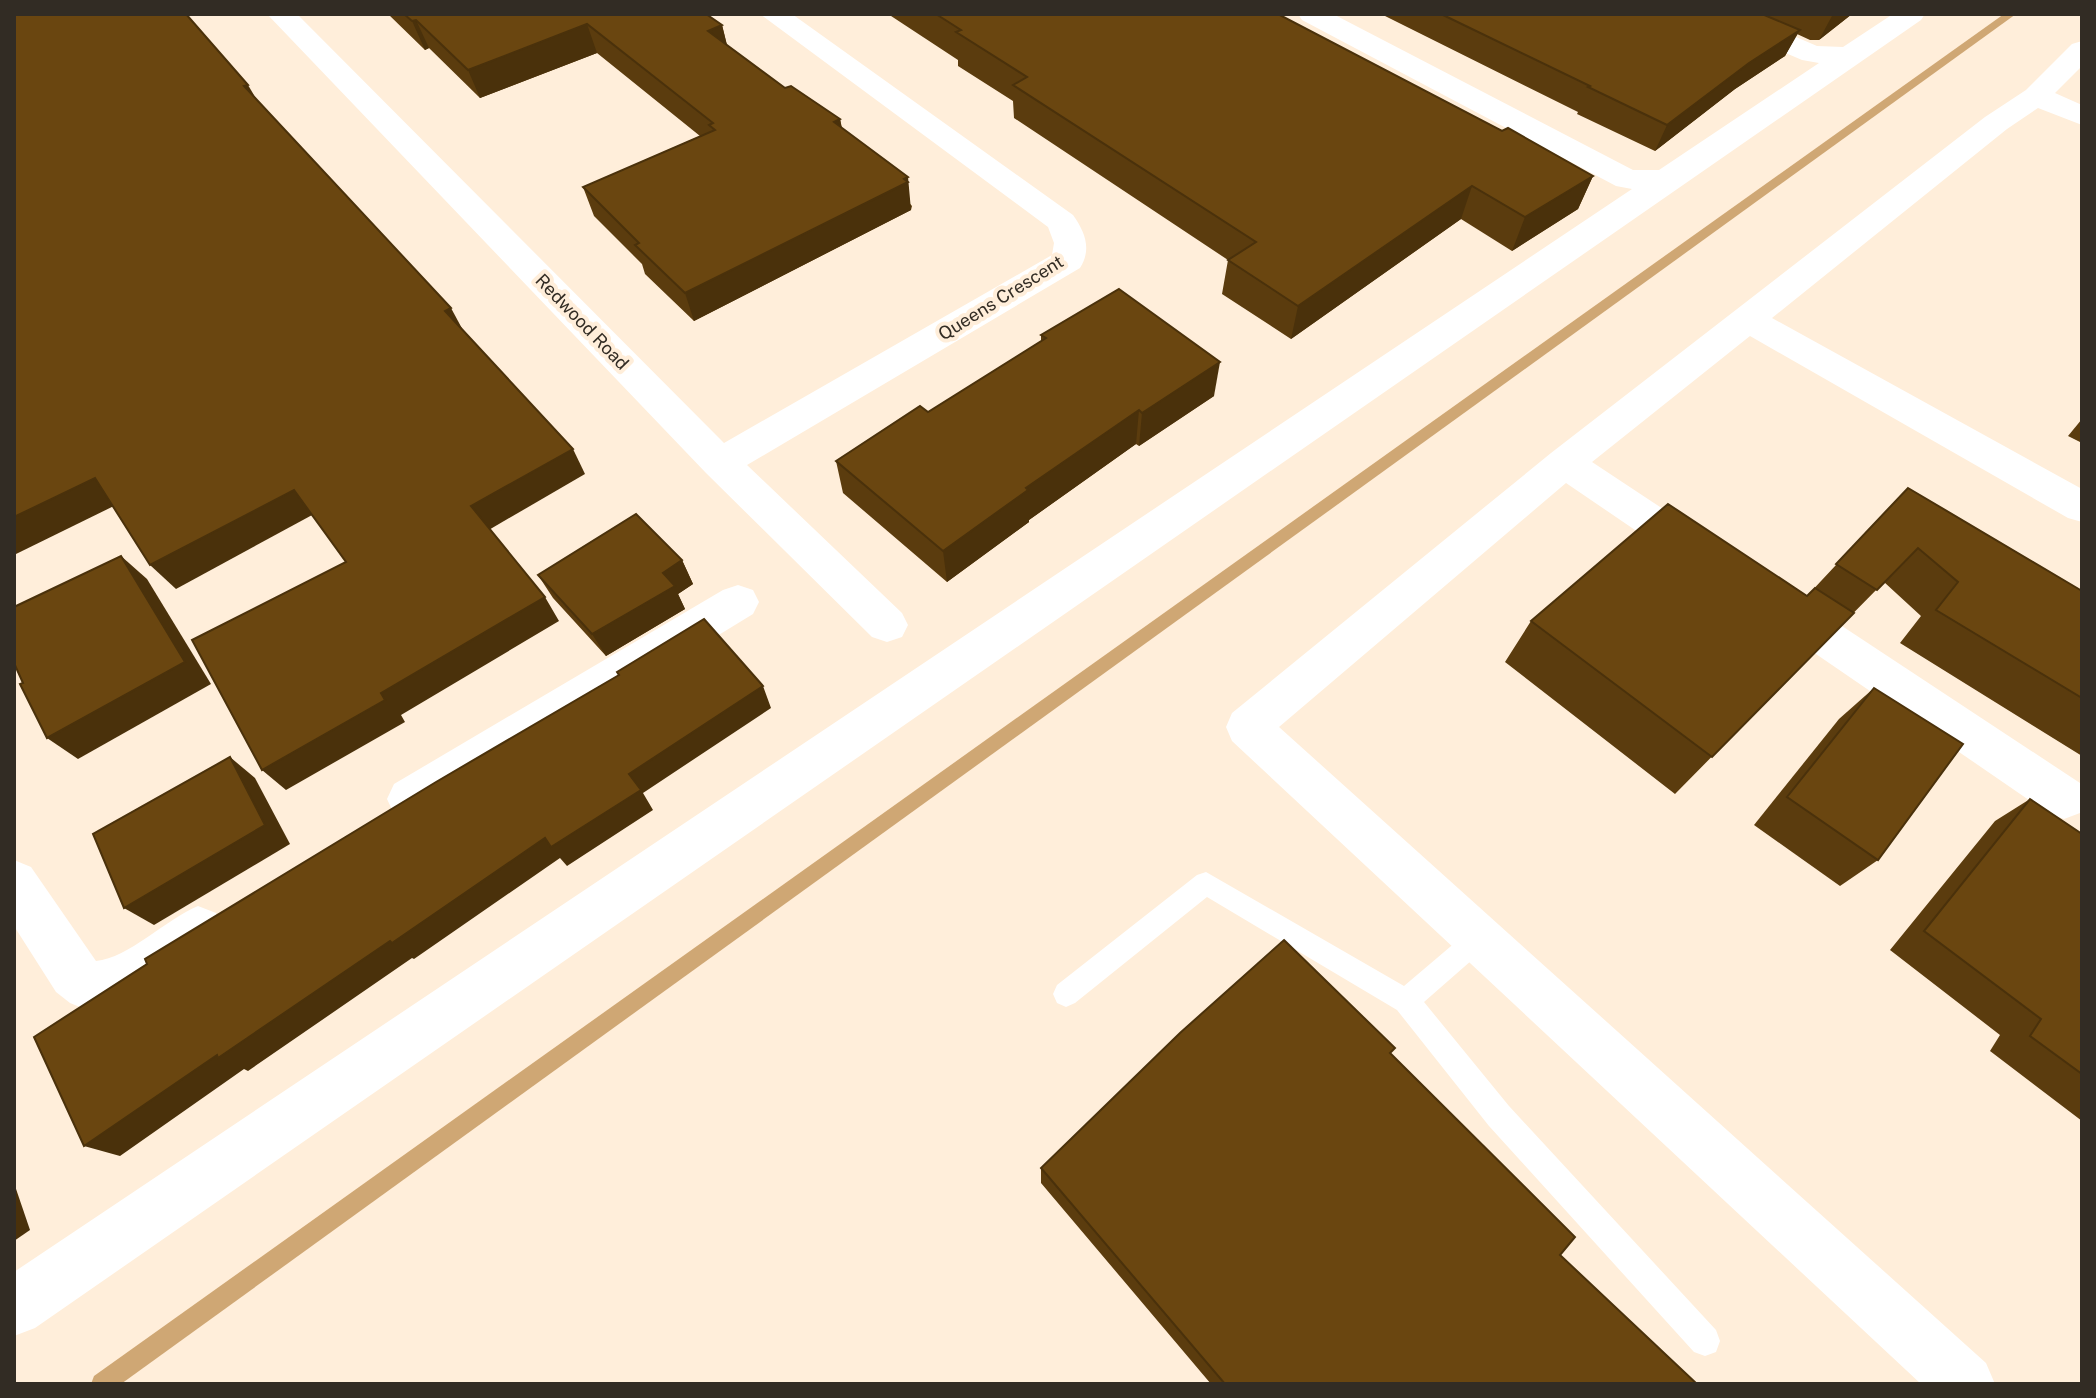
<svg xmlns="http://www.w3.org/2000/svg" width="2096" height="1398" font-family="'Public Sans',sans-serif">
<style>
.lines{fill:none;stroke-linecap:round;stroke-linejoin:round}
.stream{fill:#cfa774;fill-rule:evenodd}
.service{fill:#fff;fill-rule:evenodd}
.minor{fill:#fff;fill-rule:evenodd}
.wall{fill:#5b3c0e}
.shaded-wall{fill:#4a310b}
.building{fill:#6a4610;stroke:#4a310b;stroke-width:2}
.labels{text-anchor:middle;stroke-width:8;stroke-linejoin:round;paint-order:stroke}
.far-street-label{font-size:18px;fill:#322c24;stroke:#ffeeda}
</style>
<rect width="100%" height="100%" fill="#ffeeda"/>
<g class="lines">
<path class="stream" d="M2004,14H2016L121,1384H91L94,1376Z"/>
<path class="service" d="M1206,872L1404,986L1470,930L1479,926L1488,930L1491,938L1488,946L1424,1002L1509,1106L1716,1330L1720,1341L1716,1352L1705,1356L1694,1352L1489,1126L1397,1010L1207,897L1075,1003L1066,1007L1057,1003L1053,994L1057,985L1197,875Z"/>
<g class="minor">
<path d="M267,14H297L724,443L1052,255L1054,243L1048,227L760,14H792L1073,215C1085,232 1092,249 1080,268L747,465L902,613L908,625L902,637L887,642L872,637L706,473Z"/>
<path d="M1298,14H1333L1633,170H1659L1819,63L1802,60L1709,20L1705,14H1742L1817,46L1843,47L1893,14H1925L1921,20L35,1328L14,1336V1272L1632,189L1616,186L1302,20Z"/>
<path d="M2082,41V66L2055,93L2082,105V125L2038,108L2007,129L1772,318L2082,489V522L2068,518L1750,336L1592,462L1713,542L1719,553L1713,564L1699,569L1685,564L1566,483L1279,727L1986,1363L1995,1384H1921L1232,741L1226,727L1232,713L1551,453L1985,117L2026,90L2072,44Z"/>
<path d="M738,585L753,590L759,602L753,614L426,814L410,820L394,814L387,799L394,784L723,590Z"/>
<path d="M1780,590L1795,595L2080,783V813L2064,819L2048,813L1765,619L1759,607L1765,595Z"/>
<path d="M14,860L31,867L96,961C129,958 166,919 198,906L216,913L223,930L216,947L163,982L114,1006L90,1011L70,1003L56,992L14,926Z"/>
</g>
</g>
<g class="wall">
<path d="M388,14H706L722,25L727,45L785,88L840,119L842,128L912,206L911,210L694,321L645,274L642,264L594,216L583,187L700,136L597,53L480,98L429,48L425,50Z"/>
<path d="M888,14H1278L1502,131L1593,176L1578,209L1512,251L1461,219L1291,339L1222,294L1228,260L1014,118L1013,101L958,66V60Z"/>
<path d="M1381,14H1852L1819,40H1810L1797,34L1785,56L1735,89L1655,151L1577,114L1578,112Z"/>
<path d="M1041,335L1214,396L1139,446L1136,444L1029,520V522L947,582L843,493L836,461L928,412L1041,341Z"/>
<path d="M2082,419V443L2068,436Z"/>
<path d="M1908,488L2082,591V756L1900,643L1921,616L1884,582L1675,794L1505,662L1531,621L1807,596Z"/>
<path d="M682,560L693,584L678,594L685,609L606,656L553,598L538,575Z"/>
<path d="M1874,688L1878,860L1840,886L1754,825L1839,719Z"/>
<path d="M2030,799L2082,834V1121L1990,1051L2000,1035L1890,950L1995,821Z"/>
<path d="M1390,1053L1560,1255L1697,1384H1211L1041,1183V1168Z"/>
</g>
<g class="shaded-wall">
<path d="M1833,14H1852L1819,40Z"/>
<path d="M416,20L429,48L425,50L412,21Z"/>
<path d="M587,24L597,53L480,98L468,70Z"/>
<path d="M722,25L729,54L708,31Z"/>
<path d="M1800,30L1785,56L1735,89L1655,151L1667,125L1749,63Z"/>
<path d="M248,85L264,112L244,86Z"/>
<path d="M840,119L845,148L834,122Z"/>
<path d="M1593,176L1578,209L1512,251L1525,217Z"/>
<path d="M908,177L911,210L694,321L685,293Z"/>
<path d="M1472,186L1461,219L1291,339L1298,306Z"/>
<path d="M451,308L465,334L445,311Z"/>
<path d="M1220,362L1214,396L1139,446L1142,413Z"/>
<path d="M1139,410L1136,444L1029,520V522L947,582L943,551L1026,488Z"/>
<path d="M573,449L585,474L487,531L471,506Z"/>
<path d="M95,478L120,503L14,555V517Z"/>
<path d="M294,490L314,514L176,589L150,565Z"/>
<path d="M121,556L147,579L211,684L78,759L47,738Z"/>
<path d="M682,560L693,584L678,594L685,609L606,656L592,634L663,573Z"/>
<path d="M545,597L559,621L401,715L405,722L286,790L262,770L381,693Z"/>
<path d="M763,686L771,708L643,793L653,810L567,866L560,858L414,959L412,958L248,1071L244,1069L120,1156L84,1146L217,1055L390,941L629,774Z"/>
<path d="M230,757L255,778L290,844L154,925L124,908Z"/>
<path d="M14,1183L30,1230L14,1241Z"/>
</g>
<g class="building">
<path d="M14,14H186L248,85L244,86L451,308L445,311L573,449L471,506L545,597L381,693L385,700L262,770L192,640L346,562L294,490L150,565L95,478L14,517Z"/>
<path d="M404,14H706L722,25L708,31L785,88L791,86L840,119L834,122L908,177L904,179L908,182L685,293L635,245L639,243L583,187L715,130L709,125L713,123L587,24L468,70L416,20L412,21Z"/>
<path d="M936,14H1278L1502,131L1508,128L1593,176L1525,217L1472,186L1298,306L1228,260L1256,242L1013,85L1027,77L956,32L961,30Z"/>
<path d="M1441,14H1762L1800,30L1749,63L1667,125L1588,87L1590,86Z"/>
<path d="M1119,289L1220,362L1142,413L1139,410L1026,488L1028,490L943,551L836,461L920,406L928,412L1046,338L1041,335Z"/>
<path d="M1908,488L2082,591V698L1936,610L1958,582L1918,548L1877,590L1836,564Z"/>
<path d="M1668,504L1807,596L1815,588L1854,613L1712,757L1531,621Z"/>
<path d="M636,514L682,560L663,573L675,586L592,634L538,575Z"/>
<path d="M121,556L185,662L47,738L20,684L23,683L14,663V607Z"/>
<path d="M704,619L763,686L629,774L641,790L551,847L545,838L392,943L390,941L218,1058L217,1055L84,1146L34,1037L147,964L145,959L436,782L619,675L617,672Z"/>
<path d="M1874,688L1963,744L1878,860L1787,797Z"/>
<path d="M230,757L265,825L124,908L93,834Z"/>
<path d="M2030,799L2082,834V1074L2030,1036L2041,1019L1924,931Z"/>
<path d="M1284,940L1395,1048L1390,1053L1575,1237L1560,1255L1697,1384H1225L1041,1168L1180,1033Z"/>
</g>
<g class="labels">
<g class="far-street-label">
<text transform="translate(1001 298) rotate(-32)" y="6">Queens Crescent</text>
<text transform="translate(582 322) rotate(46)" y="6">Redwood Road</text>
</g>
</g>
<rect width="2096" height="1398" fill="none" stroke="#322c24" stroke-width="32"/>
</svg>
